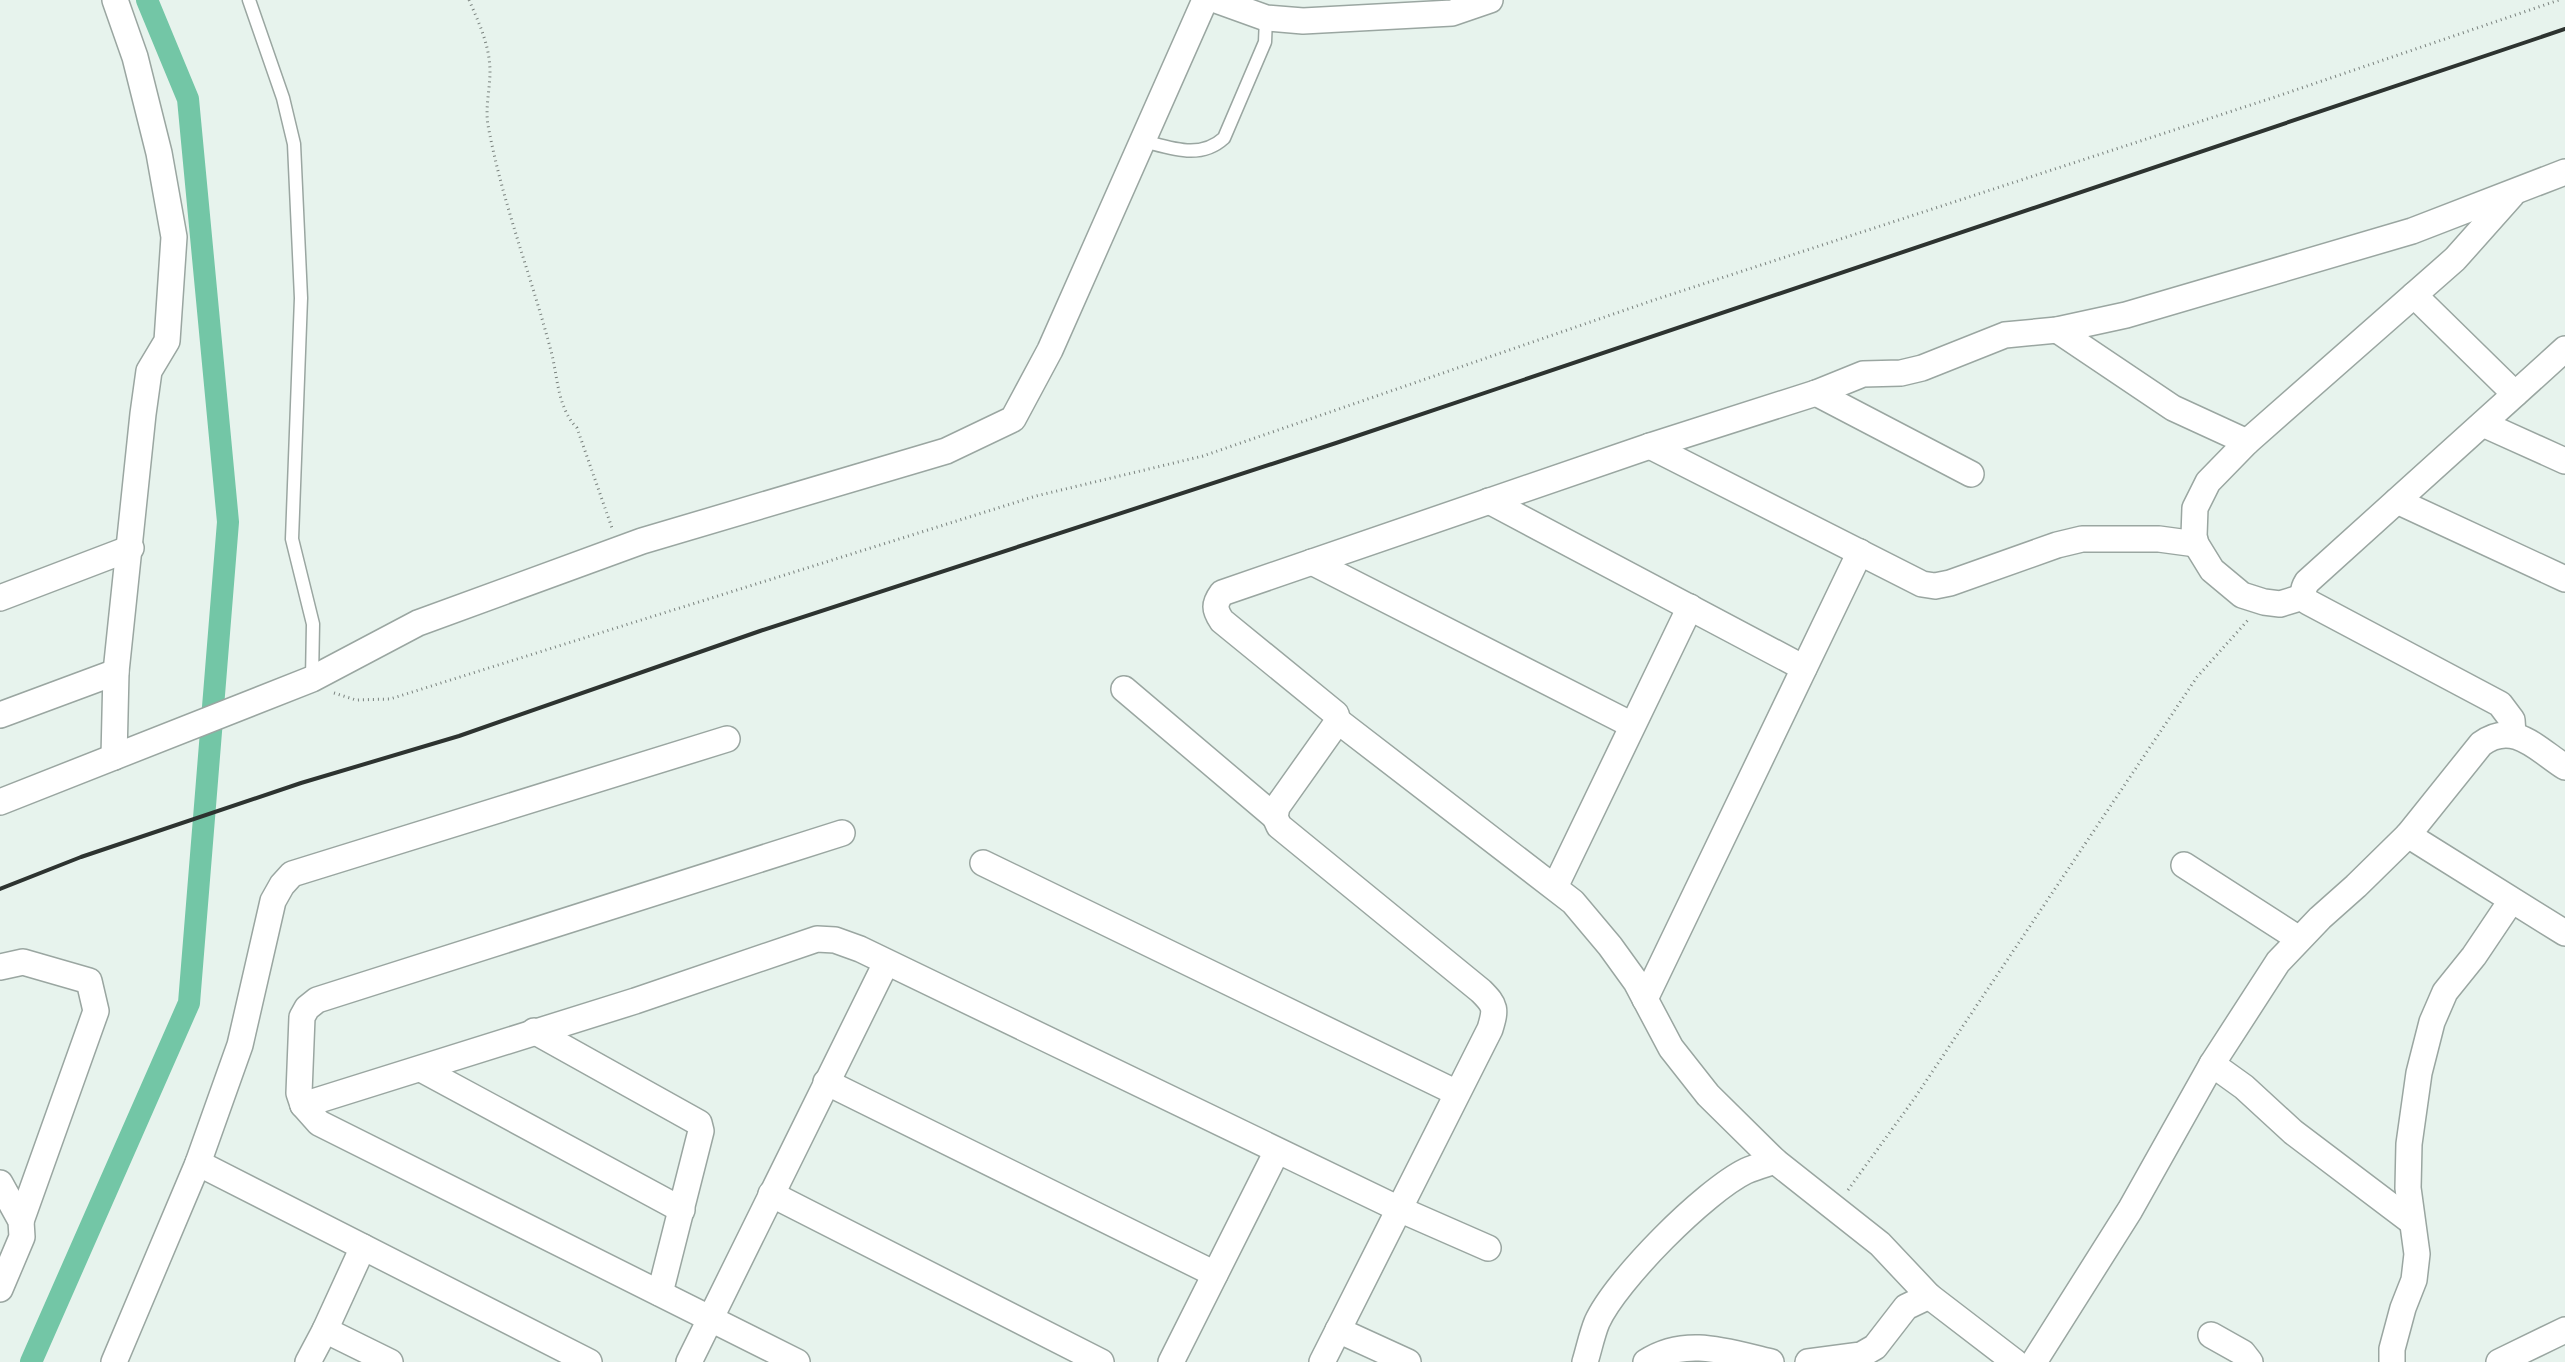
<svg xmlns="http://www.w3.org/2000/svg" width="2565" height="1362" font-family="Commissioner,sans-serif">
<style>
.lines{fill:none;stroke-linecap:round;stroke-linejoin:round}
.canal{stroke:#73c6a6;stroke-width:22}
.service-casing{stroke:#9aa6a1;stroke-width:15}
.minor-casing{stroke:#9aa6a1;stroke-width:28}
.path{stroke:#7a827e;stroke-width:3;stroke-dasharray:1 4;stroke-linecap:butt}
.service{stroke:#fff;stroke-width:12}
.minor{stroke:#fff;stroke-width:25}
.rail{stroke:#2d3330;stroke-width:4}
</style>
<rect width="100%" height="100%" fill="#e7f3ed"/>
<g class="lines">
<path class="canal" d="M31,1362L189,1003L228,522L188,99L147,0"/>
<defs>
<g id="service">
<path d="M249,0L283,98L294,144L301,298L292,539L313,624L312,679"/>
<path d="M1143,141C1171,148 1200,160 1224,138L1265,42L1266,18"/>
</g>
<g id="minor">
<path d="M1216,0L1266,18L1303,21L1452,13L1490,0"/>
<path d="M2414,295L2515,394"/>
<path d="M2057,330L2173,408L2247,442"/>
<path d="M1816,393L1971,474"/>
<path d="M2483,424L2565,461"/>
<path d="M1650,446L1922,584L1935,586L1950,583L2057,545L2082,539H2159L2196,544"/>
<path d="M1489,501L1804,668"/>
<path d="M2397,501L2565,579"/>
<path d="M1312,562L1632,725"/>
<path d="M2303,597L2280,604L2264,602L2242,595L2212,570L2196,544L2194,536L2195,508L2208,482L2247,442L2455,259L2512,195"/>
<path d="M0,598L131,548"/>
<path d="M1124,689L1275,817"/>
<path d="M0,715L116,672"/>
<path d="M1338,721L1573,902L1610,946L1636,982L1671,1048L1708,1095L1775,1161L1880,1244L1929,1296L2015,1362"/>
<path d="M2513,734L2512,720L2500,704L2308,602C2302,595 2302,590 2307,582L2565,349"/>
<path d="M114,757L116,672L143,414L149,371L167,341L174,237L159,153L135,57L115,0"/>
<path d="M0,802L312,679L418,623L642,541L946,451L1013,419L1050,350L1205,0"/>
<path d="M2408,835L2565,933"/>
<path d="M983,863L1457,1093"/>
<path d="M2184,865L2299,939"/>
<path d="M1555,887L1690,607"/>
<path d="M0,967L23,962L89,981L96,1011L21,1221"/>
<path d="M1645,999L1860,552"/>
<path d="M534,1031L699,1123L701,1131L660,1293"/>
<path d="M2212,1064L2244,1087L2293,1132L2412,1222"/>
<path d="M421,1069L682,1210"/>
<path d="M826,1082L1215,1274"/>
<path d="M303,1105L635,1001L817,939L835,940L860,949L1399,1209L1488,1248"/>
<path d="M198,1163L589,1362"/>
<path d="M0,1183L21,1221L22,1237L0,1289"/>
<path d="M771,1194L1101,1362"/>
<path d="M325,1330L390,1362"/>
<path d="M1338,1330L1408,1362"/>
<path d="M2211,1335L2243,1353L2250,1362"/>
<path d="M114,1362L198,1163L240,1045L273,901L282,885L292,874L727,739"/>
<path d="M308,1362L325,1330L363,1247"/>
<path d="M689,1362L886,963"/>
<path d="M797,1362L319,1123L303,1105L299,1093L302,1017L307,1008L317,1000L842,833"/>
<path d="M1171,1362L1277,1151"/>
<path d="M1322,1362L1490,1029C1496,1009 1496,1006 1481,991L1279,826L1275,817L1277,807L1338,721L1336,714L1222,621C1214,609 1214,604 1222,593L1650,446L1816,393L1863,374L1901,373L1922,368L2005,335L2057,330L2126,315L2412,231L2565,172"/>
<path d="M1585,1362C1589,1349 1592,1334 1597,1322C1616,1280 1705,1191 1746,1171C1755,1167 1766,1164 1775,1161"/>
<path d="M1646,1362C1686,1336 1728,1352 1771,1362"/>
<path d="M1808,1362L1861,1355L1875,1347L1906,1307L1929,1296"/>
<path d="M2034,1362L2130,1210L2212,1064L2278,962L2320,918L2356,886L2408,835L2481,744C2513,720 2537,749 2565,767"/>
<path d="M2392,1362V1349L2403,1308L2414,1280L2417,1254L2408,1188L2409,1144L2419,1073L2432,1022L2445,992L2474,956L2511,901"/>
<path d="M2499,1362L2565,1330"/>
</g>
</defs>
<use href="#service" class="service-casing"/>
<use href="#minor" class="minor-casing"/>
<g class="path">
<path d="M469,0C479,23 490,46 490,72C490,89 485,108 488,125C502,202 531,275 551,351C558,377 557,407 577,428L612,528"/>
<path d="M334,693L356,700L390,699L1036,496L1203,456L1654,300L2275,97L2559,0"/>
<path d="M1848,1190L1914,1099L2197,677L2248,620"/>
</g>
<use href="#service" class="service"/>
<use href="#minor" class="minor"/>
<path class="rail" d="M0,889L81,857L301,783L459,736L760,631L1336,443L2565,29"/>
</g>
</svg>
